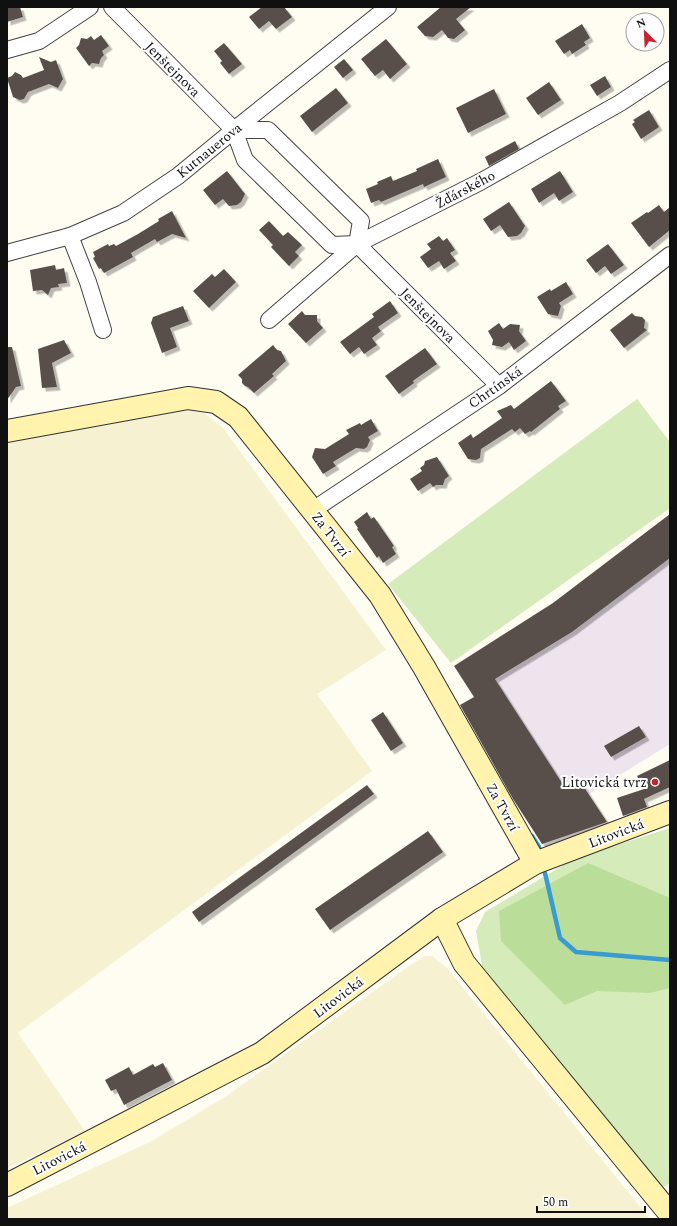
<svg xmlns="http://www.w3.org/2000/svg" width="677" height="1226" font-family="Spectral,serif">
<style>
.industrial{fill:#ede4ee}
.farmland{fill:#f6f2d1}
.green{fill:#d6ebba}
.forest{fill:#badd99}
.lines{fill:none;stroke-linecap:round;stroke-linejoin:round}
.stream{stroke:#3a9bd1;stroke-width:4.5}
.building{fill:#59504c;filter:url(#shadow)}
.street-casing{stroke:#434343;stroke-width:18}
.secondary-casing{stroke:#323232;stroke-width:24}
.street{stroke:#fff;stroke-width:16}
.secondary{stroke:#fff3ad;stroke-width:22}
.poi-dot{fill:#c52331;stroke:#fff;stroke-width:1.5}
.labels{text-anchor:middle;stroke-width:4;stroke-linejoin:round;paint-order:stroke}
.street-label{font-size:14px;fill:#101010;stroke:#fff}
.poi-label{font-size:14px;fill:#101010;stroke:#fff;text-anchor:end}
</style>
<defs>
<filter id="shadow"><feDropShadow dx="3.5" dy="3.5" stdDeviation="0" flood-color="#0004"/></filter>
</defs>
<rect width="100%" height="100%" fill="#fffcf2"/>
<path class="industrial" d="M670,558V744L589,794L578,778L564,786L495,679L572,632Z"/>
<g class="farmland">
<path d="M187,409L206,414L223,428L386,650L317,694L372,771L18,1033L85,1131L7,1169V443Z"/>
<path d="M425,956H432L447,968L650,1219H7V1208L150,1142L225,1097L412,964Z"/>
</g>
<g class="green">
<path d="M637,399L670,442V508L451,663L388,584Z"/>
<path d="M670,828V1183L658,1190L483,971L476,931L485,912L575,858Z"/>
</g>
<path class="forest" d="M588,863L670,898V988L650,993L597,991L565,1005L501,941L499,911Z"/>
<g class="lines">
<g class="stream">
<path d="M532,836L539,847"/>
<path d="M545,873L560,938L576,952L670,960"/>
</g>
</g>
<g class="building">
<path d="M7,7H20L23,17L7,22Z"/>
<path d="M262,7H284L292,17L276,29L269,21L259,29L249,17Z"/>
<path d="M441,7H471L456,19L465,30L454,39L448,38L442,30L433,37L425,36L417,27Z"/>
<path d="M582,24L590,38L584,42L586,45L572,54L570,50L564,54L555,41Z"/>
<path d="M101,35L109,46L102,51L104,55L101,58L99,64L92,63L89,66L76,48L79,45L81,38L87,39L91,36L94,40Z"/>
<path d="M386,39L407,64L390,79L383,70L375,76L361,59Z"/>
<path d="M224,43L242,64L229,74L220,63L222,61L214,51Z"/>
<path d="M39,57L51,62L56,60L63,79L58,88L49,84L28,92L24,99L20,100L13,97L7,78L12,76L15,72L21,75L23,78L44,70Z"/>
<path d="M344,59L353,70L343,78L334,67Z"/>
<path d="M605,76L611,87L597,96L590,85Z"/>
<path d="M549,82L561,100L538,115L526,98Z"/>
<path d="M336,88L348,103L312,132L300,116Z"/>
<path d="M494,89L506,114L468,133L456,108Z"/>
<path d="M649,110L659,127L641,139L632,124L635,122L633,120Z"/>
<path d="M515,141L519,149L489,166L485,157Z"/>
<path d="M438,159L446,177L424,187L423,184L381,202L379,200L371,203L366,189L378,184L377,182L391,176L393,181L417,171L416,169Z"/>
<path d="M227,171L245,194L241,202L237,205L229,206L223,199L215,205L203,190Z"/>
<path d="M560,171L573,192L559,201L554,193L539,203L531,189Z"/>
<path d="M509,202L525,226L521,233L517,236L508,237L500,225L491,231L483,219Z"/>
<path d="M659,205L664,212L670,207V230L649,247L631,223L647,212L648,213Z"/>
<path d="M172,211L186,238L172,234L157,242L155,239L131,253L133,257L104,273L101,268L99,269L93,258L95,257L93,252L108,244L109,246L114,244L116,246L138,234L159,221L158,219Z"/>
<path d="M269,221L283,236L288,232L302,245L295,252L299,256L289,266L271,247L273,245L259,230Z"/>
<path d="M439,236L443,241L447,238L455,250L450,253L456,261L444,269L439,261L428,268L420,257L431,249L427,244Z"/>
<path d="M608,244L624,265L611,274L605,266L596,273L586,260Z"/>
<path d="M55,265L56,270L64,268L67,283L58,284L59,287L51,288L48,295L42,290L33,291L30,270Z"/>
<path d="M224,269L236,282L209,308L193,291L212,274L215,277Z"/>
<path d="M566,282L573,294L559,303L561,306L558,316L548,314L537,297L550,289L551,291Z"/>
<path d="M390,301L398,313L378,327L381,331L372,338L377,345L364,354L359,347L350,354L340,342L374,317L372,314Z"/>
<path d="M183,306L189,321L170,328L177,347L162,353L151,323L153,317Z"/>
<path d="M302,311L305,315H317V321L323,328L306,343L288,324Z"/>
<path d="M632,313L635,316L642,317L645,320L644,328L647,330L624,348L610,330Z"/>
<path d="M499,323L503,329L510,324L520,325L519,331L526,341L514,350L509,342L502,347L492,345L493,340L488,331Z"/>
<path d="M64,340L71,353L52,363L57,387L42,388L38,349Z"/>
<path d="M273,345L277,350L281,351L286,361L272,374L274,376L254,393L248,387L245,386L242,383V379L238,375Z"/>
<path d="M7,347H12L21,386L16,387L7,400Z"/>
<path d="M425,348L437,364L417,378L413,381L414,383L399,394L385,376Z"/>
<path d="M551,381L566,401L558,406L560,409L531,432L530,431L525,434L520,428L515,432L512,429L481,449L480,458L476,460L468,459L458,443L471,434L473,438L502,418L497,411L511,405L514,409Z"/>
<path d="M371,419L378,431L368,437L370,440L367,447L364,449L356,448L333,462L336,466L323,474L312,457L315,448L325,449L349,434L346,430L360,423L361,425Z"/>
<path d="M437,457L449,476L445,479L443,485H436L433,487L430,483L418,491L410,479L422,471L420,468L424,465L425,461Z"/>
<path d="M367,512L371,519L374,517L394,546L392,547L396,554L383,563L379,556L377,558L357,529L358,528L354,522Z"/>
<path d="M670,514V558L572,632L495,679L564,786L578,778L607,822L542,844L513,799L460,705L474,697L454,666L553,603Z"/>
<path d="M383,712L403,743L391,751L371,720Z"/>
<path d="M639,726L646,737L611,757L604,746Z"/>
<path d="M670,760V787L644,799L647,807L623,816L617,798L644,789L637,776Z"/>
<path d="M367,785L374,794L199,922L192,912Z"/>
<path d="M428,831L443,852L330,930L315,909Z"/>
<path d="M163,1063L172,1080L124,1105L116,1089L111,1091L105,1080L129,1067L133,1075L153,1064L155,1067Z"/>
</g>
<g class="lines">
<defs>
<g id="street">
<path d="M112,7L234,130L245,160L332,245L357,244L499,386"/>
<path d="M7,50L39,41L90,7"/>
<path d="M234,130H268L361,221L357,244"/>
<path d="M70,236L88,282L103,330"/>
<path d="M7,253L70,236L123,213L178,176L234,130L388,7"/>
<path d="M269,320L357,244L480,182L620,103L670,70"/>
<path d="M313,510L499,386L670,255"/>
</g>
<g id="secondary">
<path d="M7,431L188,398L216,402L238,417L380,595L424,667L535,863"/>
<path d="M442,919L464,963L670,1214"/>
<path d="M7,1185L262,1053L442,919L535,863L670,812"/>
</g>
</defs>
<use href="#street" class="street-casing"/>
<use href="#secondary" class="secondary-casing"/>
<use href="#street" class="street"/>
<use href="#secondary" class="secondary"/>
</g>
<circle class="poi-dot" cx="655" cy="782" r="4"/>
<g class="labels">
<g class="street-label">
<text transform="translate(173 69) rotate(45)" y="5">Jenštejnova</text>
<text transform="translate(209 150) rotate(-39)" y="5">Kutnauerova</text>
<text transform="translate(465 189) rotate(-28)" y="5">Žďárského</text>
<text transform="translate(428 315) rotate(45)" y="5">Jenštejnova</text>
<text transform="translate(495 387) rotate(-35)" y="5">Chrtínská</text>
<text transform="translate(331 534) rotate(52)" y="5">Za Tvrzí</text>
<text transform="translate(503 807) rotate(61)" y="5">Za Tvrzí</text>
<text transform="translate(616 833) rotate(-21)" y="5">Litovická</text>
<text transform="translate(338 997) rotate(-37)" y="5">Litovická</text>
<text transform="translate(59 1158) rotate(-27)" y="5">Litovická</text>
</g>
<g class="poi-label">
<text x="647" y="787">Litovická tvrz</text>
</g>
</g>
<rect width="677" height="1226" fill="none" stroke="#101010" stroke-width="16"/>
<g transform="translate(645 32) rotate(336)"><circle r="19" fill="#ffffff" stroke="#9f9f9f"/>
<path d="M0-3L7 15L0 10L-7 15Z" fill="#c52331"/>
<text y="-6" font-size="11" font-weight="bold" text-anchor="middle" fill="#101010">N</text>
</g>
<path d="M537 1206v6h108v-6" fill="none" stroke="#101010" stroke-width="2"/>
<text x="543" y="1206" font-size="12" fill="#101010" stroke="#ffffff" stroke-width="3" paint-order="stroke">50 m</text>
</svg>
